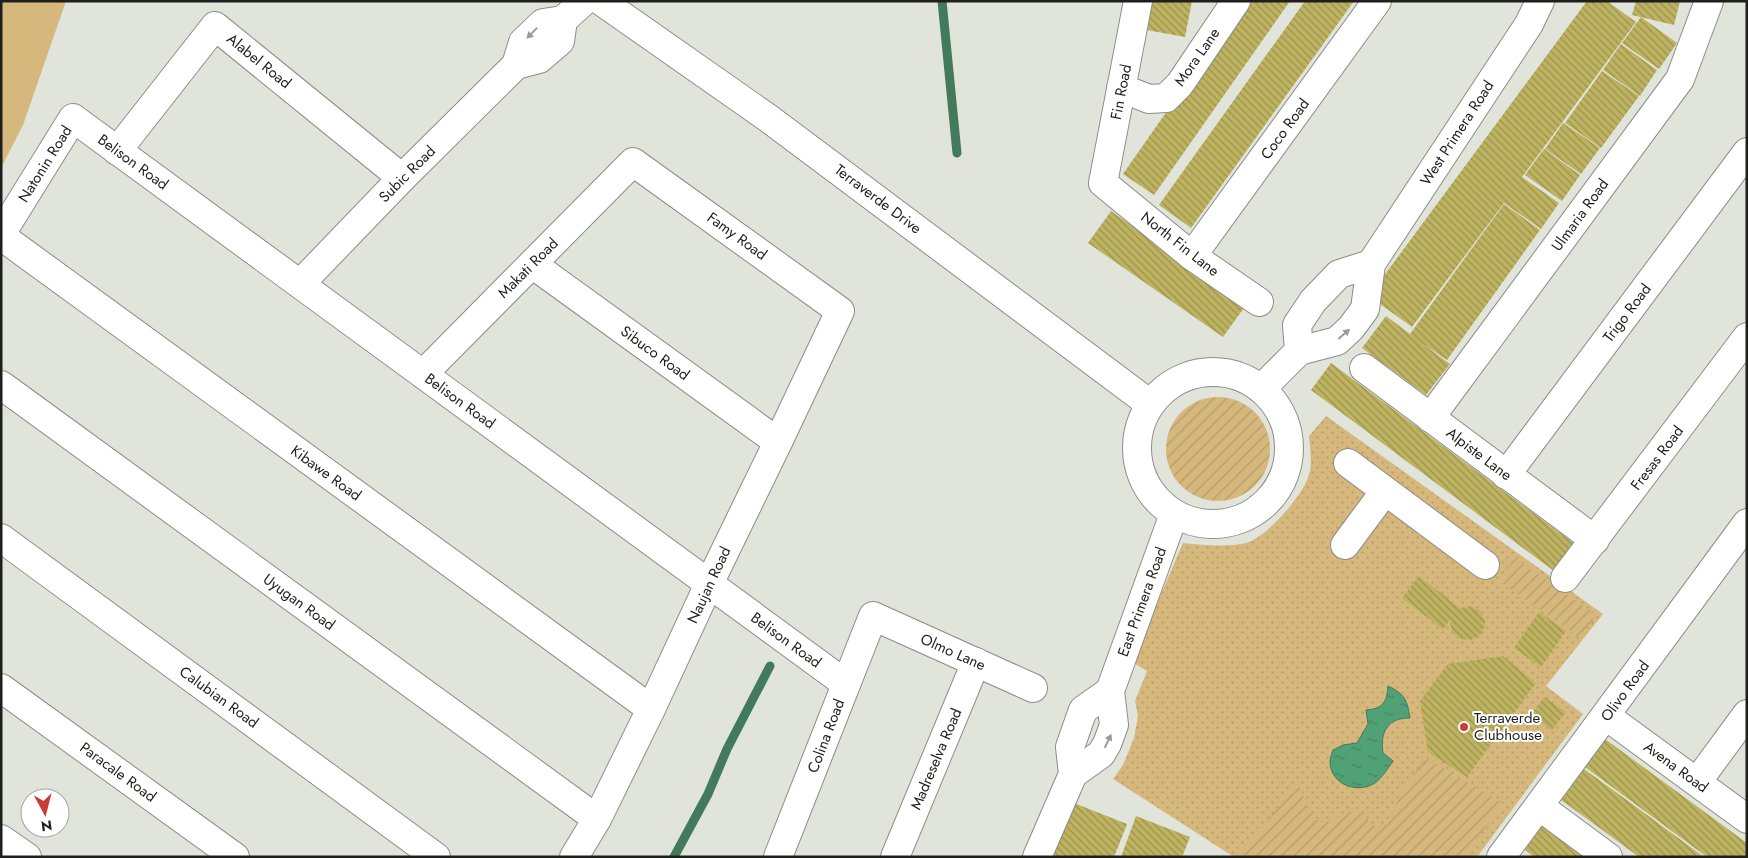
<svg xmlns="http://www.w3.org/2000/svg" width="1748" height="858" font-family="Jost,sans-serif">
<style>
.grass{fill:#d6b77c}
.park{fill:url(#park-dots)}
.garden{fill:url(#garden-furrows)}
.water{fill:url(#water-ripples);stroke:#417b5b}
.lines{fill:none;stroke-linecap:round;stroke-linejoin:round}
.stream{stroke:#417b5b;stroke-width:9}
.building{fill:url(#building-back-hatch)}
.minor-casing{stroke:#8b8e86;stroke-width:30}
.minor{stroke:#fff;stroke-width:28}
.oneway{fill:#9a9a99}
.poi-dot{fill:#ca3c36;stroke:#fff;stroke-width:2}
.labels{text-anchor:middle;stroke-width:4;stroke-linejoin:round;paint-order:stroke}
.street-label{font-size:15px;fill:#1e1f1c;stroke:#fff}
.poi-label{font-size:15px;fill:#1e1f1c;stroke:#fff;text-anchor:start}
</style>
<defs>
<pattern id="park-dots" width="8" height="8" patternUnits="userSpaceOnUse" patternTransform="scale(1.25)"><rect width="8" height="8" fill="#d6b77c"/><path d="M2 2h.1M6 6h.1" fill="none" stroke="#b79d6b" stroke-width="1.8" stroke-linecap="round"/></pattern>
<pattern id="garden-furrows" width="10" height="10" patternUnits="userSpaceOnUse" patternTransform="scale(1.25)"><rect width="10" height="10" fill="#d6b77c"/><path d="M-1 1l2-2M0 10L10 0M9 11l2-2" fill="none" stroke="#b79d6b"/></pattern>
<pattern id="water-ripples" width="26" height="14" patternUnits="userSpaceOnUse" patternTransform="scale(1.25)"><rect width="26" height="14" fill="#50a276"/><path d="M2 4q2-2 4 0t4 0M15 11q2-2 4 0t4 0" fill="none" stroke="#428360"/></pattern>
<pattern id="building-back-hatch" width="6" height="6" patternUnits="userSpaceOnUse" patternTransform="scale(1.25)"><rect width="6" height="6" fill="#beb360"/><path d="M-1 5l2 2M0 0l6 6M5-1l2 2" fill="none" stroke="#9a914e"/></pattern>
</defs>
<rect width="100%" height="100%" fill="#e1e4db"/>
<path class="grass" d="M1,1H66L23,125L1,168Z"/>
<path class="park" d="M1326,416L1603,614L1546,686L1583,714L1477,857H1234L1113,779L1123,765L1134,738L1138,716L1135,701L1147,671L1132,662L1183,543C1202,545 1231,548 1249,542C1268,535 1301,497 1308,478C1313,465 1310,449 1309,436Z"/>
<g class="garden">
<circle cx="1218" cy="449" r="52"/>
<path d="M1515,558L1596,615L1580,638L1499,581Z"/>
<path d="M1426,758L1502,803L1465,857H1238L1297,784C1305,794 1305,807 1313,816C1329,834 1341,806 1360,813C1366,816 1369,823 1375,826H1386L1405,786Z"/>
</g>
<path class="water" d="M1388,686C1405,694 1407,700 1410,718C1387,718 1380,732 1383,753L1393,761C1388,768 1382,778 1375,783C1357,794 1331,785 1330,762C1330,758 1332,754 1333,750L1343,745L1357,743L1368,724L1366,710C1383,709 1387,702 1388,686Z"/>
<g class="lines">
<g class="stream">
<path d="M942,1L957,153"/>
<path d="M674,857L708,794L727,749L770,666"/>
</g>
</g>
<g class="building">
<path d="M1146,1H1192L1185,37L1141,29Z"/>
<path d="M1244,1H1290L1154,195L1123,174Z"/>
<path d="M1305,1H1354L1191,228L1159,205Z"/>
<path d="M1587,1H1607L1636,22L1522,177L1559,203L1541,229L1504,203L1412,327L1369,296Z"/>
<path d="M1636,1H1680L1674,25L1632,15Z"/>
<path d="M1641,17L1677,43L1659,69L1622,43Z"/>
<path d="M1621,44L1657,70L1640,96L1603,70Z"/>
<path d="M1602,71L1639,96L1601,148L1565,123Z"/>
<path d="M1563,123L1600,148L1581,174L1545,149Z"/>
<path d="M1544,149L1580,175L1562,201L1525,175Z"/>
<path d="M1504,204L1540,230L1447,360L1420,342L1450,364L1426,395L1362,348L1386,316L1410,334Z"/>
<path d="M1111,211L1246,305L1223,337L1088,243Z"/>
<path d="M1331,363L1575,544L1554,571L1311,390Z"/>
<path d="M1419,576L1460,608L1470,606L1480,611L1485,621V626L1480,635L1471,640L1461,639L1453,633L1450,624L1451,619L1443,629L1402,598Z"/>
<path d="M1539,612L1566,631L1541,667L1514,648Z"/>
<path d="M1503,656L1536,683L1467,777L1428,752L1420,701L1448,664Z"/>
<path d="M1544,697L1566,712L1552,730L1531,715Z"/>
<path d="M1605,739L1747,843V857H1707L1585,767Z"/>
<path d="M1584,769L1635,806L1704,857H1639L1586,818L1561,800Z"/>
<path d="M1074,803L1127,824L1114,857H1052Z"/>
<path d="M1136,816L1190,837L1182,857H1121Z"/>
<path d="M1546,820L1597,857H1534L1524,849Z"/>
</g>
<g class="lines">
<defs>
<g id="minor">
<path d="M601,1L768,118L1150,404"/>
<path d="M1138,1L1103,183L1192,256L1259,302"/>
<path d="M516,65L539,59L560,41L563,20"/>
<path d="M1121,88L1149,99L1166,98L1180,84L1236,1"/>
<path d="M117,151L215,26L402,178"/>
<path d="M1,234L73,118L846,684"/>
<path d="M1,236L651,709"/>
<path d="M1192,256L1377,1"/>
<path d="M532,264L778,442"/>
<path d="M300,284L402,178L516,65L523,42L543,23L563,20L584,1"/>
<path d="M1299,351L1297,325L1313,301L1339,274L1371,264"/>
<path d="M1364,368L1595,540"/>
<circle cx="1213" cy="448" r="76"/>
<path d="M423,374L633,162L840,311L778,442L709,584L651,709L597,819L574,857"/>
<path d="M1,385L597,819"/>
<path d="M1262,388L1299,351L1337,341L1351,328L1365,309L1371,264L1529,24L1540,1"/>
<path d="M1430,418L1680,79L1709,1"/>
<path d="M1348,463L1485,565"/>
<path d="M1506,475L1747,152"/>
<path d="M1,538L436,857"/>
<path d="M1345,545L1385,491"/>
<path d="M1565,578L1747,337"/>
<path d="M1,688L235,857"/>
<path d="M1606,716L1747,819"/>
<path d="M1073,774L1101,754L1107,744L1114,725L1110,691L1174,514"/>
<path d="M1697,782L1747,714"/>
<path d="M1539,806L1608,857"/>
<path d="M1,839L27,857"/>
<path d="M778,857L873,616L1033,688"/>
<path d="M895,857L976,662"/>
<path d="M1037,857L1073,774L1070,747L1083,710L1110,691"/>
<path d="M1501,857L1747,523"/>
</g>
</defs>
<use href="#minor" class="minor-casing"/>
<use href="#minor" class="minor"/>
</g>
<defs><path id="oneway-solid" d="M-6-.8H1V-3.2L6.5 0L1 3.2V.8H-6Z" transform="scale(1.25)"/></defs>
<g class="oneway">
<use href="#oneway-solid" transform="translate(532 33) rotate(134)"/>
<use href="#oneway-solid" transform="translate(1344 334) rotate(-41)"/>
<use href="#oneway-solid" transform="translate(1108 741) rotate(-65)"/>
</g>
<circle class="poi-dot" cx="1464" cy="727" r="5"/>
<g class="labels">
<g class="street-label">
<text transform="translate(1197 57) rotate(-55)" y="5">Mora Lane</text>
<text transform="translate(259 61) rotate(39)" y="5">Alabel Road</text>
<text transform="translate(1121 92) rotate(-79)" y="5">Fin Road</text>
<text transform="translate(1285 129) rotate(-54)" y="5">Coco Road</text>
<text transform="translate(1457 133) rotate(-57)" y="5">West Primera Road</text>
<text transform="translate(133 162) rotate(36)" y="5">Belison Road</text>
<text transform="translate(45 164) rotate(-58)" y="5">Natonin Road</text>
<text transform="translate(407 174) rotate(-45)" y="5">Subic Road</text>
<text transform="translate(878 199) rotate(37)" y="5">Terraverde Drive</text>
<text transform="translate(1580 215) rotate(-54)" y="5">Ulmaria Road</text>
<text transform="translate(737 236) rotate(36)" y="5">Famy Road</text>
<text transform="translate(1180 244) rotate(38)" y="5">North Fin Lane</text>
<text transform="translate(528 268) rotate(-45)" y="5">Makati Road</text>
<text transform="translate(1627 313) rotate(-53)" y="5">Trigo Road</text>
<text transform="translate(655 353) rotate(36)" y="5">Sibuco Road</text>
<text transform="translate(460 401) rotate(36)" y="5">Belison Road</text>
<text transform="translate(1479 454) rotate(37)" y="5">Alpiste Lane</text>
<text transform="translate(1657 458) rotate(-53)" y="5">Fresas Road</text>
<text transform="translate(326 473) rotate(36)" y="5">Kibawe Road</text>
<text transform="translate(709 585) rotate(-65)" y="5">Naujan Road</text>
<text transform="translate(299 602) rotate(36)" y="5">Uyugan Road</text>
<text transform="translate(1142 602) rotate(-70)" y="5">East Primera Road</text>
<text transform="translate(786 640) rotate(36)" y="5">Belison Road</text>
<text transform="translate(953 652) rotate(24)" y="5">Olmo Lane</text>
<text transform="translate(1625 691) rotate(-54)" y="5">Olivo Road</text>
<text transform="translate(219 697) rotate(36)" y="5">Calubian Road</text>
<text transform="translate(826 736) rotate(-69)" y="5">Colina Road</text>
<text transform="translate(936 759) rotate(-67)" y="5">Madreselva Road</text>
<text transform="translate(1676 767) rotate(36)" y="5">Avena Road</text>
<text transform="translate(118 772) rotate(36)" y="5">Paracale Road</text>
</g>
<g class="poi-label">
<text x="1474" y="723">Terraverde<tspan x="1474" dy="17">Clubhouse</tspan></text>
</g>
</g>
<rect width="1748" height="858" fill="none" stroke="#1e1f1c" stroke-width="5"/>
<g transform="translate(45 813) rotate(173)"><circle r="24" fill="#ffffff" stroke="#a5a5a4"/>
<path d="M0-4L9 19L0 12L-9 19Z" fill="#ca3c36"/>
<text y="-8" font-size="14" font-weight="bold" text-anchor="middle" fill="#1e1f1c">N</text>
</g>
</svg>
